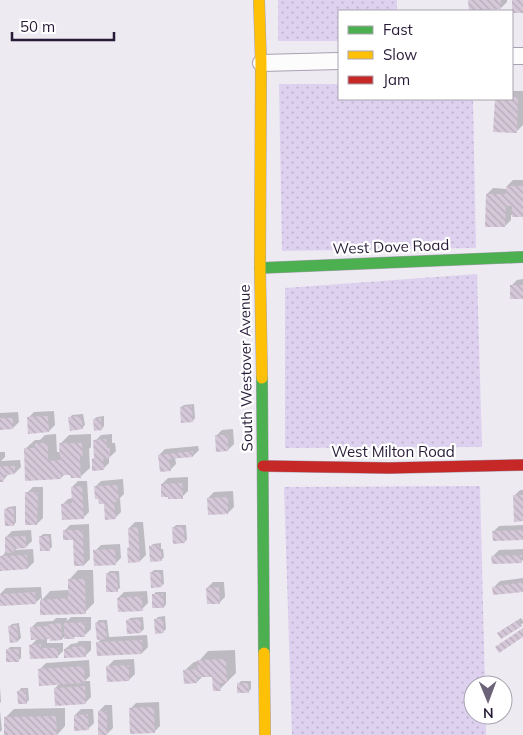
<svg xmlns="http://www.w3.org/2000/svg" width="523" height="735" font-family="Mulish,sans-serif">
<style>
.grass{fill:url(#grass-dots)}
.shadow{fill:#0003}
.building{fill:url(#building-back-hatch)}
.lines{fill:none;stroke-linecap:round;stroke-linejoin:round}
.street-casing{stroke:#a8a0b1;stroke-width:18}
.fast-casing{stroke:#a8a0b1;stroke-width:12}
.slow-casing{stroke:#a8a0b1;stroke-width:12}
.jam-casing{stroke:#a8a0b1;stroke-width:12}
.street{stroke:#fcfcfd;stroke-width:16}
.fast{stroke:#4caf50;stroke-width:11}
.slow{stroke:#ffc107;stroke-width:11}
.jam{stroke:#c62828;stroke-width:11}
.labels{text-anchor:middle;stroke-width:4.5;stroke-linejoin:round;paint-order:stroke}
.street-label{font-size:15px;fill:#281b37;stroke:#fff}
</style>
<defs>
<pattern id="grass-dots" width="8" height="8" patternUnits="userSpaceOnUse" patternTransform="scale(1.25)"><rect width="8" height="8" fill="#ded1ef"/><path d="M2 2h.1M6 6h.1" fill="none" stroke="#beb3ce" stroke-width="1.8" stroke-linecap="round"/></pattern>
<pattern id="building-back-hatch" width="6" height="6" patternUnits="userSpaceOnUse" patternTransform="scale(1.25)"><rect width="6" height="6" fill="#d5c8d8"/><path d="M-1 5l2 2M0 0l6 6M5-1l2 2" fill="none" stroke="#b7abba"/></pattern>
</defs>
<rect width="100%" height="100%" fill="#edeaf2"/>
<g class="grass">
<path d="M278,0H397V11H339V41H278Z"/>
<path d="M279,84H339V99H473L476,248L282,251Z"/>
<path d="M477,274L482,447L285,448V288Z"/>
<path d="M480,486L485,685H473V715H486V735H292L284,487Z"/>
</g>
<g class="shadow">
<path d="M469,0H507V2L501,8Z"/>
<path d="M512,91H523V125L517,131H494L496,99H512Z"/>
<path d="M513,180H523V216L511,215V220L505,226L487,194L493,188L507,189V186Z"/>
<path d="M523,279V297L511,286L517,280Z"/>
<path d="M194,404L195,418L193,421L181,407L184,405Z"/>
<path d="M54,411L55,425L49,431L28,418L34,412Z"/>
<path d="M18,412L19,422L13,428L0,429V413Z"/>
<path d="M83,414L85,425L82,428L70,418L72,415Z"/>
<path d="M104,416V426L102,429L94,419L97,417Z"/>
<path d="M233,429L234,444L228,450L216,436L222,430Z"/>
<path d="M56,434L57,452H61L60,444L69,435L91,434V447L89,449L90,468L80,477L71,474H65L61,478L25,449L35,440H40L45,435Z"/>
<path d="M112,434V443H115L116,451L109,458V463L103,469L93,459L96,456L95,441L101,435Z"/>
<path d="M198,446L199,450L193,456L175,457L176,464L170,470L159,455L165,449Z"/>
<path d="M0,452H5V457L1,461L20,460L21,467L15,473H9L3,481H0Z"/>
<path d="M188,477V491L182,497L162,484L168,478Z"/>
<path d="M123,479L124,494L120,498L121,512L115,518L95,487L101,481Z"/>
<path d="M78,481H87L89,512L83,518L62,505L68,499L73,498L72,487Z"/>
<path d="M33,487H43V518L37,524L27,493Z"/>
<path d="M520,490H523V520L514,496Z"/>
<path d="M233,491L234,507L228,513L208,498L214,492Z"/>
<path d="M16,506V522L14,525L6,509L8,507Z"/>
<path d="M135,522H143L146,555L140,561L128,548L130,547L129,528Z"/>
<path d="M89,524L90,559L84,565L74,539L64,531L70,525Z"/>
<path d="M176,525H186L187,540L184,542L173,528Z"/>
<path d="M523,525V539L493,532L499,526Z"/>
<path d="M31,530L32,541L26,547H18L15,550L33,549L34,562L28,568L1,557L7,551L6,537L12,531Z"/>
<path d="M43,534H51L52,547L49,550L40,537Z"/>
<path d="M161,543V549H163L164,557L161,560L150,547L153,544Z"/>
<path d="M120,544L121,558L115,564L95,551L101,545Z"/>
<path d="M523,549V560L522,561L493,556L499,550Z"/>
<path d="M78,570H93L94,603L85,612L42,614L41,598L35,603L0,594L6,588L41,587L42,600L50,591L69,590V580Z"/>
<path d="M154,570H163L164,584L161,586L151,573Z"/>
<path d="M110,571H119L120,588L117,590L107,574Z"/>
<path d="M523,578V590L494,587L500,581Z"/>
<path d="M213,582H224L225,597L219,603L207,588Z"/>
<path d="M147,591L148,603L142,609L118,598L124,592Z"/>
<path d="M156,592H166V604L164,607L153,595Z"/>
<path d="M165,616L166,629L163,632L155,620L158,617Z"/>
<path d="M71,617H91V629L85,635L65,636L62,639L47,638V643H63V651L57,657L31,645L37,639L31,628L37,622L53,621L56,618H67V621Z"/>
<path d="M143,617L144,629L141,632L128,620L130,618Z"/>
<path d="M521,618L523,621V623L521,625L502,637V630Z"/>
<path d="M99,620H107L109,637L147,635L148,647L142,653L97,643L102,638L96,623Z"/>
<path d="M19,623L21,638L18,641L9,627L12,624Z"/>
<path d="M79,641H91V650L85,656L65,649L71,644L77,643Z"/>
<path d="M10,647H21V658L18,661L7,650Z"/>
<path d="M235,650L236,673L220,689L213,676H203L197,682L184,671L194,662L199,661L208,651Z"/>
<path d="M134,659L135,674L129,680L108,666L114,660Z"/>
<path d="M89,660L90,676L85,681H90L91,697L85,703L55,688L60,683L40,669L46,663Z"/>
<path d="M241,681H251V689L248,692L238,684Z"/>
<path d="M0,687L1,702L0,703Z"/>
<path d="M21,688H28L29,700L26,703L19,691Z"/>
<path d="M159,702L160,726L154,732L130,709L136,703Z"/>
<path d="M105,705H112L113,728L107,734L99,711Z"/>
<path d="M65,708V726L57,735H5V718L14,709Z"/>
<path d="M81,709H93L94,723L88,729L75,715Z"/>
<path d="M0,711L2,730L0,732Z"/>
</g>
<g class="building">
<path d="M468,0H501V9L469,11Z"/>
<rect x="512" y="0" width="11" height="13"/>
<path d="M512,97H518L517,133L493,132L495,99H512Z"/>
<path d="M506,186H523V217H512V206H506L505,227H485L486,194H506Z"/>
<rect x="510" y="285" width="13" height="14"/>
<path d="M192,406L193,422L181,423L180,407Z"/>
<path d="M48,416L49,432L28,434L27,417Z"/>
<path d="M81,416L83,429L70,431L68,417Z"/>
<path d="M0,418H13V429L0,430Z"/>
<path d="M101,418L102,430L94,431L93,419Z"/>
<path d="M215,435H228V451L216,452Z"/>
<path d="M106,439L107,448H110V458L103,459L104,470L92,471V459L94,458L93,440Z"/>
<path d="M35,443H48V461L60,460L59,443H82L83,457H80L81,478H71L70,475H61V479L25,481L24,448H35Z"/>
<path d="M193,451V457L169,459L171,471L160,472L158,455Z"/>
<path d="M0,466H15V474L5,475L3,482H0Z"/>
<path d="M182,483L183,499H168V497H161V484Z"/>
<path d="M117,485L119,501L114,502L116,519L105,520L104,504H99L98,499H95L94,486Z"/>
<path d="M82,486L84,519L62,520L61,504L72,503L71,487Z"/>
<path d="M25,492H38L37,525H25Z"/>
<path d="M513,495H523V521L514,522Z"/>
<path d="M228,497V514L208,515L207,498Z"/>
<path d="M14,508V526H5L4,509Z"/>
<path d="M138,527L140,562L128,563L127,548H129L128,528Z"/>
<path d="M172,527H184L185,543L173,544Z"/>
<path d="M63,530H83L84,566H74L73,540H63Z"/>
<path d="M523,530V540L493,541L492,531Z"/>
<path d="M26,536V548L14,549V553H5V537Z"/>
<path d="M39,536H49L50,551H40Z"/>
<path d="M159,545V551H161L162,561L150,562L149,546Z"/>
<path d="M115,549L116,565L94,566L93,550Z"/>
<path d="M27,555L28,569L0,571V556Z"/>
<path d="M522,555V563L492,564L491,556Z"/>
<path d="M150,572H161L162,587L151,588Z"/>
<path d="M106,573H117L118,592H106Z"/>
<path d="M68,579H85L86,614L40,615V600L68,598Z"/>
<path d="M523,582V592L493,595L492,587Z"/>
<path d="M219,587L220,604H207L206,588Z"/>
<path d="M35,592L36,604L0,606V594Z"/>
<path d="M152,594H163L164,608H152Z"/>
<path d="M142,596L143,611L118,612L117,598Z"/>
<path d="M141,619V633L127,634L126,620Z"/>
<path d="M154,619H163L164,633L155,634Z"/>
<path d="M518,620L522,626L501,639L497,633Z"/>
<path d="M85,622V637H74V639H64V623Z"/>
<path d="M105,622L107,639L97,640L95,623Z"/>
<path d="M61,623L62,640L50,641V639L31,640L30,627L49,626V624Z"/>
<path d="M17,625L18,642L10,643L8,626Z"/>
<path d="M523,628V637L499,653L495,647Z"/>
<path d="M142,640V654L97,656L96,642Z"/>
<path d="M41,644V648H58V658L30,659L29,645Z"/>
<path d="M85,646L86,657L64,658V649H72V647Z"/>
<rect x="6" y="649" width="13" height="13"/>
<path d="M226,659L227,683H220L221,691H213L212,677H197V683L184,684L183,670L198,669L197,660Z"/>
<path d="M129,665V681L107,682L106,666Z"/>
<path d="M84,666L85,683L39,686L38,669Z"/>
<path d="M237,683H248L249,693H237Z"/>
<path d="M85,686L86,704L55,706L54,688Z"/>
<path d="M26,690L27,704H18L17,691Z"/>
<path d="M154,707L155,733L130,734L129,708Z"/>
<rect x="98" y="711" width="9" height="24"/>
<path d="M88,714L89,730L74,731V715Z"/>
<path d="M56,716L57,735H4V717Z"/>
</g>
<g class="lines">
<defs>
<g id="street">
<path d="M512,56H523"/>
<path d="M261,63L339,61"/>
</g>
<g id="fast">
<path d="M260,268L523,257"/>
<path d="M262,378L264,653"/>
</g>
<g id="slow">
<path d="M259,0L261,63L260,268L262,378"/>
<path d="M264,653L265,735"/>
</g>
<path id="jam" d="M263,466L389,468L523,465"/>
</defs>
<use href="#street" class="street-casing"/>
<use href="#fast" class="fast-casing"/>
<use href="#slow" class="slow-casing"/>
<use href="#jam" class="jam-casing"/>
<use href="#street" class="street"/>
<use href="#fast" class="fast"/>
<use href="#slow" class="slow"/>
<use href="#jam" class="jam"/>
</g>
<g class="labels">
<g class="street-label">
<text transform="translate(391 247) rotate(-2)" y="5">West Dove Road</text>
<text transform="translate(246 368) rotate(-91)" y="5">South Westover Avenue</text>
<text x="393" y="457">West Milton Road</text>
</g>
</g>
<rect x="338" y="10" width="175" height="90" fill="#ffffff" stroke="#a9a4af"/>
<rect x="348" y="26" width="25" height="8" fill="#4caf50" stroke="#a9a4af"/>
<text x="383" y="35" font-size="15" fill="#281b37">Fast</text>
<rect x="348" y="51" width="25" height="8" fill="#ffc107" stroke="#a9a4af"/>
<text x="383" y="60" font-size="15" fill="#281b37">Slow</text>
<rect x="348" y="76" width="25" height="8" fill="#c62828" stroke="#a9a4af"/>
<text x="383" y="85" font-size="15" fill="#281b37">Jam</text>
<g transform="translate(488 700) rotate(179)"><circle r="24" fill="#ffffff" stroke="#a9a4af"/>
<path d="M0-4L9 19L0 12L-9 19Z" fill="#6d6378"/>
<text y="-8" font-size="14" font-weight="bold" text-anchor="middle" fill="#281b37">N</text>
</g>
<path d="M12 32v8h102v-8" fill="none" stroke="#281b37" stroke-width="2.5"/>
<text x="20" y="32" font-size="15" fill="#281b37" stroke="#ffffff" stroke-width="4" paint-order="stroke">50 m</text>
</svg>
